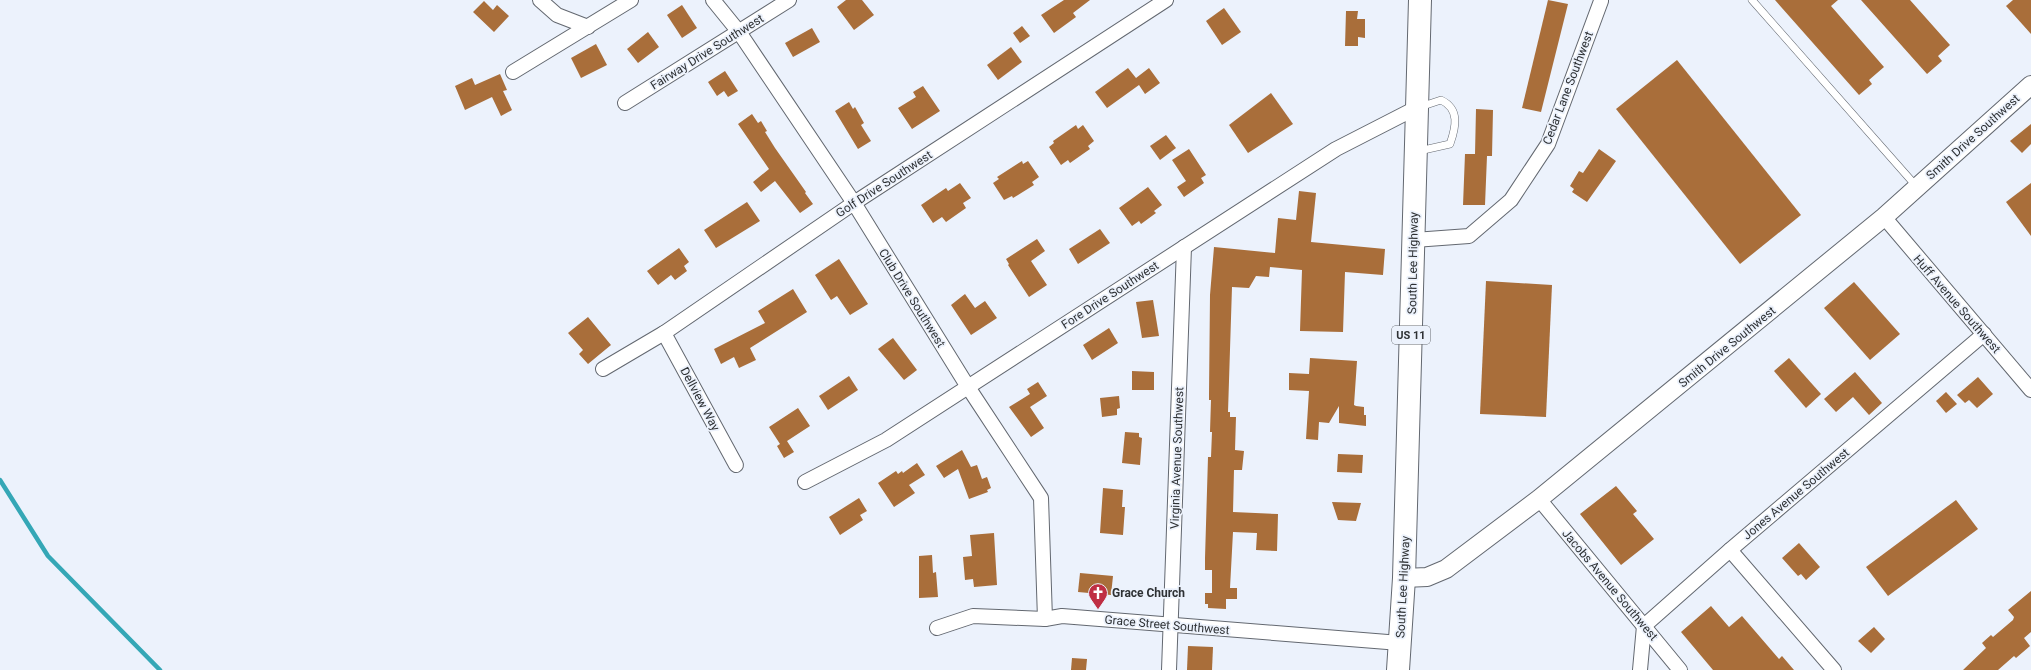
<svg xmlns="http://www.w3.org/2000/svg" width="2031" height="670" font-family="Roboto,sans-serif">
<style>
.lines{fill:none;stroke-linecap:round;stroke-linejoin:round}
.stream{stroke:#35a7b6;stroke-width:4.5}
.building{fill:#a96e3a}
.service-casing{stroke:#636870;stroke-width:8}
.minor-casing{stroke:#636870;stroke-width:16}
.tertiary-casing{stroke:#636870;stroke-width:20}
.primary-casing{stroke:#636870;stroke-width:24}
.service{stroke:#fff;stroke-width:7}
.minor{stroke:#fff;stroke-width:14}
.tertiary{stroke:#fff;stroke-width:18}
.primary{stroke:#fff;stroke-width:22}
.labels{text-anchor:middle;stroke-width:3.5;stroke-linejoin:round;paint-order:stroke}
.shield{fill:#ecf2fc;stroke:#676b70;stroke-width:1}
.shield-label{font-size:11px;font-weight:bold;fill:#2e3134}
.street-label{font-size:12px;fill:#2e3134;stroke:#ecf2fc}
.poi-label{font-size:12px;font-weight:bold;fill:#2e3134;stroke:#ecf2fc;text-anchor:start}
</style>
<rect width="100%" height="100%" fill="#ecf2fc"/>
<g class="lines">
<path class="stream" d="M0,480L48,556L160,670"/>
</g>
<g class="building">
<path d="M846,0H862L874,15L854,30L837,7Z"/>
<path d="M1064,0H1090L1073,13L1076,17L1054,33L1041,15Z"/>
<path d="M1548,0L1568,4L1541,112L1522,108Z"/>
<path d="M1775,0H1838L1831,6L1884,67L1869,80L1872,84L1859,95Z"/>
<path d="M1861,0H1910L1950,45L1938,56L1942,61L1927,74Z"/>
<path d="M2013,0H2031V34L2006,6Z"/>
<path d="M484,1L493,10L497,5L509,16L494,32L473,12Z"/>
<path d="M682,5L697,28L682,38L667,15Z"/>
<path d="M1224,8L1241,32L1222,45L1206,21Z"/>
<path d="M1346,11H1358L1357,19H1365V38L1358,37V46H1345Z"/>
<path d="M1022,26L1030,36L1020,43L1013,33Z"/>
<path d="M812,28L820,42L793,57L785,43Z"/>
<path d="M648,32L659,47L638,63L627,49Z"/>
<path d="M596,44L607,65L581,78L571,58Z"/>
<path d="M1011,47L1022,62L998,80L987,65Z"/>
<path d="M1677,60L1801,215L1740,264L1616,109Z"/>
<path d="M1128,68L1136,78L1149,68L1160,83L1145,94L1139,85L1107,108L1095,92Z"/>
<path d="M725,71L738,91L728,97L724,91L717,96L708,82Z"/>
<path d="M500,74L507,90L503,91L512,110L501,116L492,97L465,110L455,86L472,78L475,85Z"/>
<path d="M923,86L940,111L912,129L898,108L916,97L913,92Z"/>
<path d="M1271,93L1293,124L1248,153L1229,125Z"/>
<path d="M849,102L853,109L855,107L864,123L861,125L871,141L858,149L835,111Z"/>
<path d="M1476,109L1493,110L1492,156H1487L1485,205H1463L1465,154H1475Z"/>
<path d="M752,114L758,123L761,121L767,131L765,132L775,148L806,192L805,193L813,204L800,213L775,181L761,192L753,182L769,169L738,124Z"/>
<path d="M2031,124V144L2022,153L2010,141Z"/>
<path d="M1076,125L1078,129L1083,125L1094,141L1088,146L1090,149L1070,163L1068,160L1061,165L1049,147L1054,143L1053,141Z"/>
<path d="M1166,135L1176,148L1160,160L1150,146Z"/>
<path d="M1189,149L1206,175L1201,178L1204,183L1184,197L1177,187L1186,181L1172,160Z"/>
<path d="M1599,149L1616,161L1587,202L1572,192L1574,189L1570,186L1579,171L1583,173Z"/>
<path d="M1022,161L1023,164L1028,161L1039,177L1032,182L1034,185L1013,198L1012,196L1004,200L993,183L999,179L997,177Z"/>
<path d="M960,183L971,198L963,203L966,208L946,222L942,217L933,223L921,205L946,188L948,191Z"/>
<path d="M2031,183V236L2006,202Z"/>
<path d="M1148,187L1162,205L1154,211L1156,213L1141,224L1139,221L1132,226L1119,208Z"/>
<path d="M1299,191L1316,193L1311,242L1385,249L1383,275L1345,272L1343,332L1300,331L1302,270L1270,267L1269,277L1256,276L1249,288L1232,287L1228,412H1230V417H1236L1235,450L1244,451L1242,470H1234L1233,512L1278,514L1277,551L1256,550L1257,533L1233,532L1230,588H1237V599H1226V609L1208,608V604H1205V593H1212V570H1205V558L1208,457H1211L1212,432H1210L1211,400H1209V394L1210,295L1214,247L1275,253L1278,218L1296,220Z"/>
<path d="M747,202L760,221L716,248L704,230Z"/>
<path d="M1100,229L1110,243L1078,264L1069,249Z"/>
<path d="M1037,239L1045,251L1031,261L1047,285L1029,297L1008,265L1009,264L1006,259Z"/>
<path d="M679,248L689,262L684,266L687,271L675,280L671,275L658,285L647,271Z"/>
<path d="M839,259L868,304L850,315L837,296L831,300L815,275Z"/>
<path d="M1486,281L1552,285L1546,417L1480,414Z"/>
<path d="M1854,282L1900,334L1870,360L1824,308Z"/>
<path d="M793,289L807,312L750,348L756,360L739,368L734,357L721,364L714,349L765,323L758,311Z"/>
<path d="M965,294L975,308L985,301L997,318L971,335L951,305Z"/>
<path d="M1153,300L1159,336L1142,338L1136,302Z"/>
<path d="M588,317L611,345L588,364L579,354L583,350L568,333Z"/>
<path d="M1109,328L1118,343L1092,360L1083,345Z"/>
<path d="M893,338L917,370L904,380L878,349Z"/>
<path d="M1310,358L1357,361L1354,405L1356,406L1364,407V415H1366V426L1339,423V406L1329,423L1319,422L1318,440L1306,439L1309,391L1289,390V373L1309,374Z"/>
<path d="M1789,358L1821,394L1806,408L1774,371Z"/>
<path d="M1132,371L1154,372V390H1132Z"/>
<path d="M1855,372L1882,403L1869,415L1853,397L1836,412L1824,399Z"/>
<path d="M849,376L858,390L828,410L819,396Z"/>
<path d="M1978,377L1993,394L1977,408L1969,400L1965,403L1957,395Z"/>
<path d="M1038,382L1047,396L1030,407L1044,428L1031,437L1009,407L1030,394L1027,389Z"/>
<path d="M1946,392L1957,404L1946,413L1936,401Z"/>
<path d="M1119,396L1120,408L1117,409V415L1102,417L1100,398Z"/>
<path d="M798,408L810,426L787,441L794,452L784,458L777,446L780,444L769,427Z"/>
<path d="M1125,432L1139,433V437L1142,438L1140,465L1122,463Z"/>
<path d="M962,450L971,467L977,465L982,479L987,477L991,488L987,490L988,492L969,499L958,469L944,478L936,466Z"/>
<path d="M1338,454L1363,455L1362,473L1337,472Z"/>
<path d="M917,463L925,475L909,485L915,493L894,507L878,483L896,471L898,474L902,471L903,473Z"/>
<path d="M1616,486L1637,511L1633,514L1654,539L1621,565L1580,514Z"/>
<path d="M1103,488L1123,490L1122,507H1125L1123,535L1100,533Z"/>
<path d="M859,498L867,511L860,515L863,520L840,535L829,517Z"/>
<path d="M1956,500L1978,529L1888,596L1866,567Z"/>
<path d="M1332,502L1361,503L1356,521L1338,520Z"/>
<path d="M994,533L997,585L974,587L973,579L965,580L963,557L972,556L970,535Z"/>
<path d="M1799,543L1820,567L1806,580L1801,574L1798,576L1782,558Z"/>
<path d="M932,555L933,573L936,572L938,597L919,598V556Z"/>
<path d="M1080,573L1113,576L1111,595L1078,592Z"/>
<path d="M2031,591V632L2024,638L2030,646L2016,658L2014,656L1998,670H1963L1986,648L1982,643L1991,635L1993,637L2013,620L2014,617L2008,610Z"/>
<path d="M1711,606L1729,627L1742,616L1779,659L1782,656L1794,670H1713L1681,632Z"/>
<path d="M1874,627L1885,639L1871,653L1858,641Z"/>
<path d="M1188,646L1213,647L1212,670H1187Z"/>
<path d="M1072,658L1087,659L1086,670H1071Z"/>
</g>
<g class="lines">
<defs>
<g id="service">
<path d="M1752,0L1917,187"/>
<path d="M1419,151L1450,144C1456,127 1460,109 1441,100L1420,107"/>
</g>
<g id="minor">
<path d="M540,0L557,15L588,27"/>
<path d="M713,0L739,32L854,203L968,387L1041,498L1045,619"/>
<path d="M513,72L631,0"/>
<path d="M625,103L789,0"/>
<path d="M1884,217L2031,390"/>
<path d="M1414,240L1469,236L1511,200L1548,144L1601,1"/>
<path d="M664,333L736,465"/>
<path d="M603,369L664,333L854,203L1166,0"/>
<path d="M805,482L886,440L1336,149L1416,108"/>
<path d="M1539,499L1680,670"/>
<path d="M1730,550L1834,670"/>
<path d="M937,628L973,616L1045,619L1062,616L1400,643"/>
<path d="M1169,670L1184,247"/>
<path d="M1640,670L1644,626L1730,550L1984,334"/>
</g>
<path id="tertiary" d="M1404,578L1427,577L1446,569L1539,499L1884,217L2031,85"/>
<path id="primary" d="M1398,670L1404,578L1420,0"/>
</defs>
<use href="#service" class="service-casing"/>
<use href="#minor" class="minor-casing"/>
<use href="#tertiary" class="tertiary-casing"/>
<use href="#primary" class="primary-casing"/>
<use href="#service" class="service"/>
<use href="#minor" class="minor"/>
<use href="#tertiary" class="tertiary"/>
<use href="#primary" class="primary"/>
</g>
<defs>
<symbol id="church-pin" viewBox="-11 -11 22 30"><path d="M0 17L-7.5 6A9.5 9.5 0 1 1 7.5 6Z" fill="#bf2e43" stroke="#ecf2fc"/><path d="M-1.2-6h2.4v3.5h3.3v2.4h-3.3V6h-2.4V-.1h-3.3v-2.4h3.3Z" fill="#fff"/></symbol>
</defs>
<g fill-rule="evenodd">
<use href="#church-pin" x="1087" y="582" width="22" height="30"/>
</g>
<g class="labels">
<rect class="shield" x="1392" y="326" width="38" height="18" rx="3"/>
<g class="shield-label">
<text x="1411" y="339">US 11</text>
</g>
<g class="street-label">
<text transform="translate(707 52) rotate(-32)" y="4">Fairway Drive Southwest</text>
<text transform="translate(1568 88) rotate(-69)" y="4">Cedar Lane Southwest</text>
<text transform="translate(1973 137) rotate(-42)" y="4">Smith Drive Southwest</text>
<text transform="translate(884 184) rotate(-33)" y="4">Golf Drive Southwest</text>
<text transform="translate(1413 263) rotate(-89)" y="4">South Lee Highway</text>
<text transform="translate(1110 295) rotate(-33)" y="4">Fore Drive Southwest</text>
<text transform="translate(912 298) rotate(58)" y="4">Club Drive Southwest</text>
<text transform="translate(1957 304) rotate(49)" y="4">Huff Avenue Southwest</text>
<text transform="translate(1727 347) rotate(-39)" y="4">Smith Drive Southwest</text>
<text transform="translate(700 399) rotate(62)" y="4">Dellview Way</text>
<text transform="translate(1177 458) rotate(-88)" y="4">Virginia Avenue Southwest</text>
<text transform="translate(1796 494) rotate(-40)" y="4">Jones Avenue Southwest</text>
<text transform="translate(1610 585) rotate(50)" y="4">Jacobs Avenue Southwest</text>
<text transform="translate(1403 587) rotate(-87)" y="4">South Lee Highway</text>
<text transform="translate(1167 625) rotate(5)" y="4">Grace Street Southwest</text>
</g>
<g class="poi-label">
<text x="1112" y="597">Grace Church</text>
</g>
</g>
</svg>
